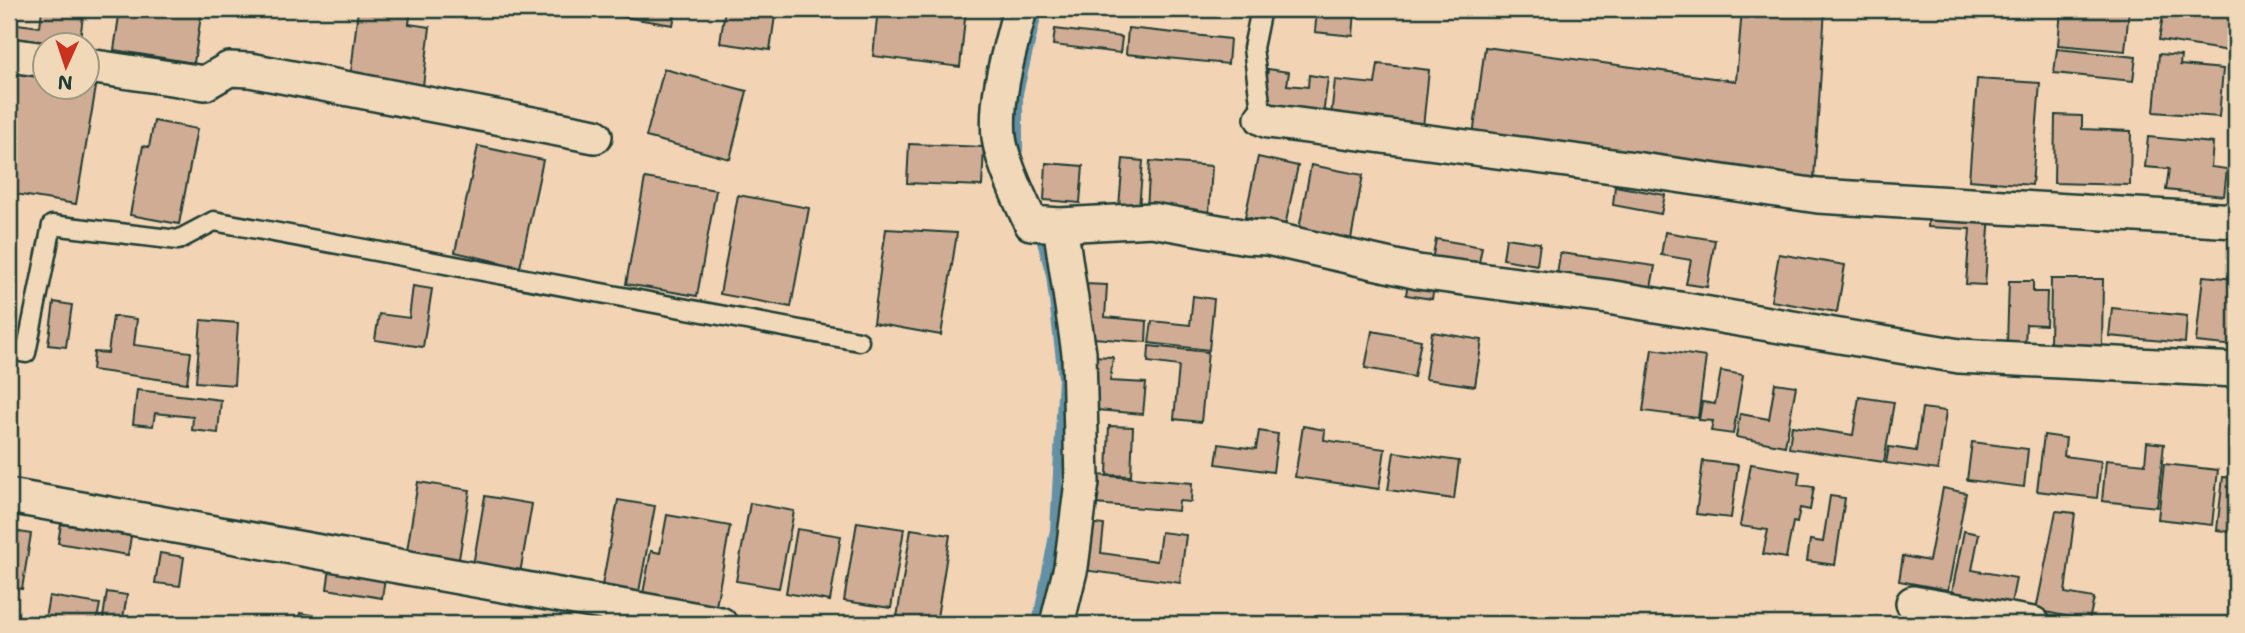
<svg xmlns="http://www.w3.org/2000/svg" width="2245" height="633" font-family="'Shantell Sans',sans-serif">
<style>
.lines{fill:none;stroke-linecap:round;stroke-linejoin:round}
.stream{stroke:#6490a4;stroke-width:10}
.building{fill:#d1ac94;stroke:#1f3d34;stroke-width:2}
.lane-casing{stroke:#1f3d34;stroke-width:23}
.street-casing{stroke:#1f3d34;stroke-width:38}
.lane{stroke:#f0d8b8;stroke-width:18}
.street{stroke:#f0d8b8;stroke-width:33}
</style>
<rect width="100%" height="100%" fill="#f2d4b5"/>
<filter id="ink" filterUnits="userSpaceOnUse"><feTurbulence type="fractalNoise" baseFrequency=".0143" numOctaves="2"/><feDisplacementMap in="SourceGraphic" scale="14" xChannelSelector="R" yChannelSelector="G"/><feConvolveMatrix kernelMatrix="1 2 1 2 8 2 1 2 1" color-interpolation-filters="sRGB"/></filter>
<g filter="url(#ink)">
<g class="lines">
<g class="stream">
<path d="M1018,150V93L1038,9"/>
<path d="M1037,624L1055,530L1063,377L1051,275L1038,227"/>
</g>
</g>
<g class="building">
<path d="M42,9H84L79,46L9,45V23L40,27Z"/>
<path d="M120,9H202L194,63L114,50Z"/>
<path d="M358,9H411L409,24L430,27L422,94L350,82Z"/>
<path d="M595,9H676L673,25L594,12Z"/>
<path d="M725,9H776L770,50L720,43Z"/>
<path d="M878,9H966L960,67L873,56Z"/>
<path d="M1317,9L1355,10L1353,36L1315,32Z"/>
<path d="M1742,9H1825L1814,178L1473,136L1485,47L1736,81Z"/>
<path d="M2061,9H2129L2125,51L2058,45Z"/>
<path d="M2164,9H2236V52L2159,40Z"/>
<path d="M1128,28L1230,39L1228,64L1126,54Z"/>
<path d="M1055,29L1122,37L1120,53L1053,45Z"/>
<path d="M2057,49L2136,57L2133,81L2054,73Z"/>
<path d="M2159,54L2181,56L2180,65L2223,69L2219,117L2154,112Z"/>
<path d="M1378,64L1429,70L1423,127L1331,116L1335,80L1375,84Z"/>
<path d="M664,69L747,91L730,159L646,137Z"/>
<path d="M1268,69L1289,72L1287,85L1308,87L1309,75L1328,78L1323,115L1263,107Z"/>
<path d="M10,72L46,78V88L96,87L76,204L9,193Z"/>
<path d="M1977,79L2040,83L2032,185L1969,180Z"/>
<path d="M2055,115L2082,116V129L2131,131L2130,185L2054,183Z"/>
<path d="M154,121L197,129L179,224L130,215L143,146L149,147Z"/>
<path d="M2148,137L2213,143L2211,167L2227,169L2224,196L2166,190L2169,169L2145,167Z"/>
<path d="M909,144L984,147L982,186L907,183Z"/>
<path d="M478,146L543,160L520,267L455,252Z"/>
<path d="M1258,157L1298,166L1285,226L1245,217Z"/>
<path d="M1123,159L1143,161L1139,208L1119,207Z"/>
<path d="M1150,161L1212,166L1209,214L1147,209Z"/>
<path d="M1046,163L1083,166L1080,203L1044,200Z"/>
<path d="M1311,165L1363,175L1351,239L1299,229Z"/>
<path d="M645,178L716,190L697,296L626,284Z"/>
<path d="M1615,186L1665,195L1661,214L1613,205Z"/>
<path d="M738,195L809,208L791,307L720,294Z"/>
<path d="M1929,209L1990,213L1985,285L1966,284L1970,229L1928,227Z"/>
<path d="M886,229L957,233L941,335L873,323Z"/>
<path d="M1665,232L1715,240L1707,287L1686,284L1691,260L1661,255Z"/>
<path d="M1506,238L1540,243L1537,265L1503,259Z"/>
<path d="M1436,239L1482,247L1478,268L1432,260Z"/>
<path d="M1560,253L1655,266L1651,288L1557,275Z"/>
<path d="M1779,254L1845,265L1837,312L1771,301Z"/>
<path d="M1409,276L1435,281L1432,299L1406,295Z"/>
<path d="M2203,276L2236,279V346L2196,342Z"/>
<path d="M2051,279H2103L2102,345L2050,344Z"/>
<path d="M2009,281H2033V292H2047L2046,325L2026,324L2025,345L2007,344Z"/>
<path d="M1084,284L1107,285L1105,317L1147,321L1146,342L1080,337Z"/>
<path d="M413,286L432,289L423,347L375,340L379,314L409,318Z"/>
<path d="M1193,296L1214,299L1209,350L1149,343L1152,321L1190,325Z"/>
<path d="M54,302L72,305L66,347L48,345Z"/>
<path d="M2112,308L2187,316L2185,343L2109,336Z"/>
<path d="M113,316L137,319L134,345L191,352L187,383L92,370L94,352L108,353Z"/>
<path d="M201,320L238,323L234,385L196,382Z"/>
<path d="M1372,331L1421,340L1414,377L1365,368Z"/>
<path d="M1432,332L1482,340L1475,386L1425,379Z"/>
<path d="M1149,346L1208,352L1201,422L1174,419L1179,366L1148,362Z"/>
<path d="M1652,349L1706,357L1698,418L1643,411Z"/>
<path d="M1090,356L1113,357L1110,381L1146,383L1143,414L1085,409Z"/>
<path d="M1721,371L1743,375L1733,434L1711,431L1713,421L1699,420L1702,402L1715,404Z"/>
<path d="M1775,383L1796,386L1785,446L1736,437L1740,414L1769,419Z"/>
<path d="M137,390L221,400L218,433L192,430L193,417L155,413L153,426L133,424Z"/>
<path d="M1859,397L1894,402L1884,462L1789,448L1792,426L1853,435Z"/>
<path d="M1922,408L1946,411L1938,470L1886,463L1889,447L1916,451Z"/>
<path d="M1109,426L1133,427L1131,476L1107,475Z"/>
<path d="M1303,426L1325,430L1324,440L1385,449L1379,489L1295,477Z"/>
<path d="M1259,431L1278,434L1273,472L1216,464L1219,444L1256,449Z"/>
<path d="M2044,435L2066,438L2064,456L2101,461L2097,498L2037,491Z"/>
<path d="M1972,442L2028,449L2024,487L1967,480Z"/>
<path d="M2147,442L2164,444L2157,507L2102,501L2106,460L2145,464Z"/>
<path d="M1394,452L1459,461L1454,499L1388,490Z"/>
<path d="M1703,461L1738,465L1731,518L1696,514Z"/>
<path d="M1751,464L1800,472L1798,485L1814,487L1810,510L1800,508L1797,523L1793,522L1786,558L1763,554L1768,530L1740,526Z"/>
<path d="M2164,464L2218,470L2212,525L2158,519Z"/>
<path d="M1085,474L1192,483L1191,502L1179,501L1178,511L1083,503Z"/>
<path d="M2223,477L2236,478V532L2217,530Z"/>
<path d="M418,482L470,490L458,565L406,557Z"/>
<path d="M1943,488L1966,493L1948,590L1899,581L1903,556L1929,561Z"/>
<path d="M485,496L532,504L519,579L472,571Z"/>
<path d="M1830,496L1845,498L1835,565L1807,561L1810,540L1823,542Z"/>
<path d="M618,500L655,506L638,597L601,591Z"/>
<path d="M750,503L794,511L779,588L736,581Z"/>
<path d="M2056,511L2075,513L2065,593L2094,598L2089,621L2036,610Z"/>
<path d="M667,515L730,526L715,612L642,599L651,551L660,553Z"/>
<path d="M857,522L904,529L891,608L844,601Z"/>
<path d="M1081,522L1104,525L1101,553L1157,561L1161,532L1186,535L1180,583L1075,569Z"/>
<path d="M61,524L131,536L128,555L58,543Z"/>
<path d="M797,529L841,536L830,601L786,593Z"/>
<path d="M911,529L950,535L936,624H896Z"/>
<path d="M9,530L31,534L22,589L9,587Z"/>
<path d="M1964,531L1979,534L1972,570L2016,578L2011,604L1952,592Z"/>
<path d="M160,553L184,557L180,586L155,583Z"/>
<path d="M330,568L385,578L382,598L327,589Z"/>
<path d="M107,592L127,595L122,624H102Z"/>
<path d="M49,596L100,604L96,624H44Z"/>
<path d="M300,613L324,617L323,624H298Z"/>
<path d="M140,619L187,624H140Z"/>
</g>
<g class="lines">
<defs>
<g id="lane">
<path d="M1261,9L1253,48L1262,118"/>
<path d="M9,350L26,353L52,225L178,240L214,221L859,341"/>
</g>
<g id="street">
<path d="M1020,9C1010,50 995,94 999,137C1001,159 1021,202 1031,223L1060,225L1079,353L1082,482L1071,567L1057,624"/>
<path d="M9,55L46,60"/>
<path d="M88,66L205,83L229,69L250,70L595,136"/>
<path d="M1262,118L1268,121L1635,169L1818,196L2236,221"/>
<path d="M1060,225L1152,220L1247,237L1267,238L1418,272L1608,297L1959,356L2236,370"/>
<path d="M9,496L720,624"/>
<path d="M1913,603L2033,624"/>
</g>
</defs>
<use href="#lane" class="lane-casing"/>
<use href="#street" class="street-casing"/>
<use href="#lane" class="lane"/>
<use href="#street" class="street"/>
</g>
</g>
<rect width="2245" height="633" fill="none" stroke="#f0d8b8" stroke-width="35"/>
<rect x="18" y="18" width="2210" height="598" fill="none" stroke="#1f3d34" stroke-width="2.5" filter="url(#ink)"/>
<g transform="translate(66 66) rotate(183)"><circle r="33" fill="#f0d8b8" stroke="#9c9a83" stroke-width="2"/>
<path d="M0-5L12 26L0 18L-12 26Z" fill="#c8321e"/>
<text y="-10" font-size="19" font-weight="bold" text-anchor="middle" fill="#1f3d34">N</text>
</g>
</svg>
